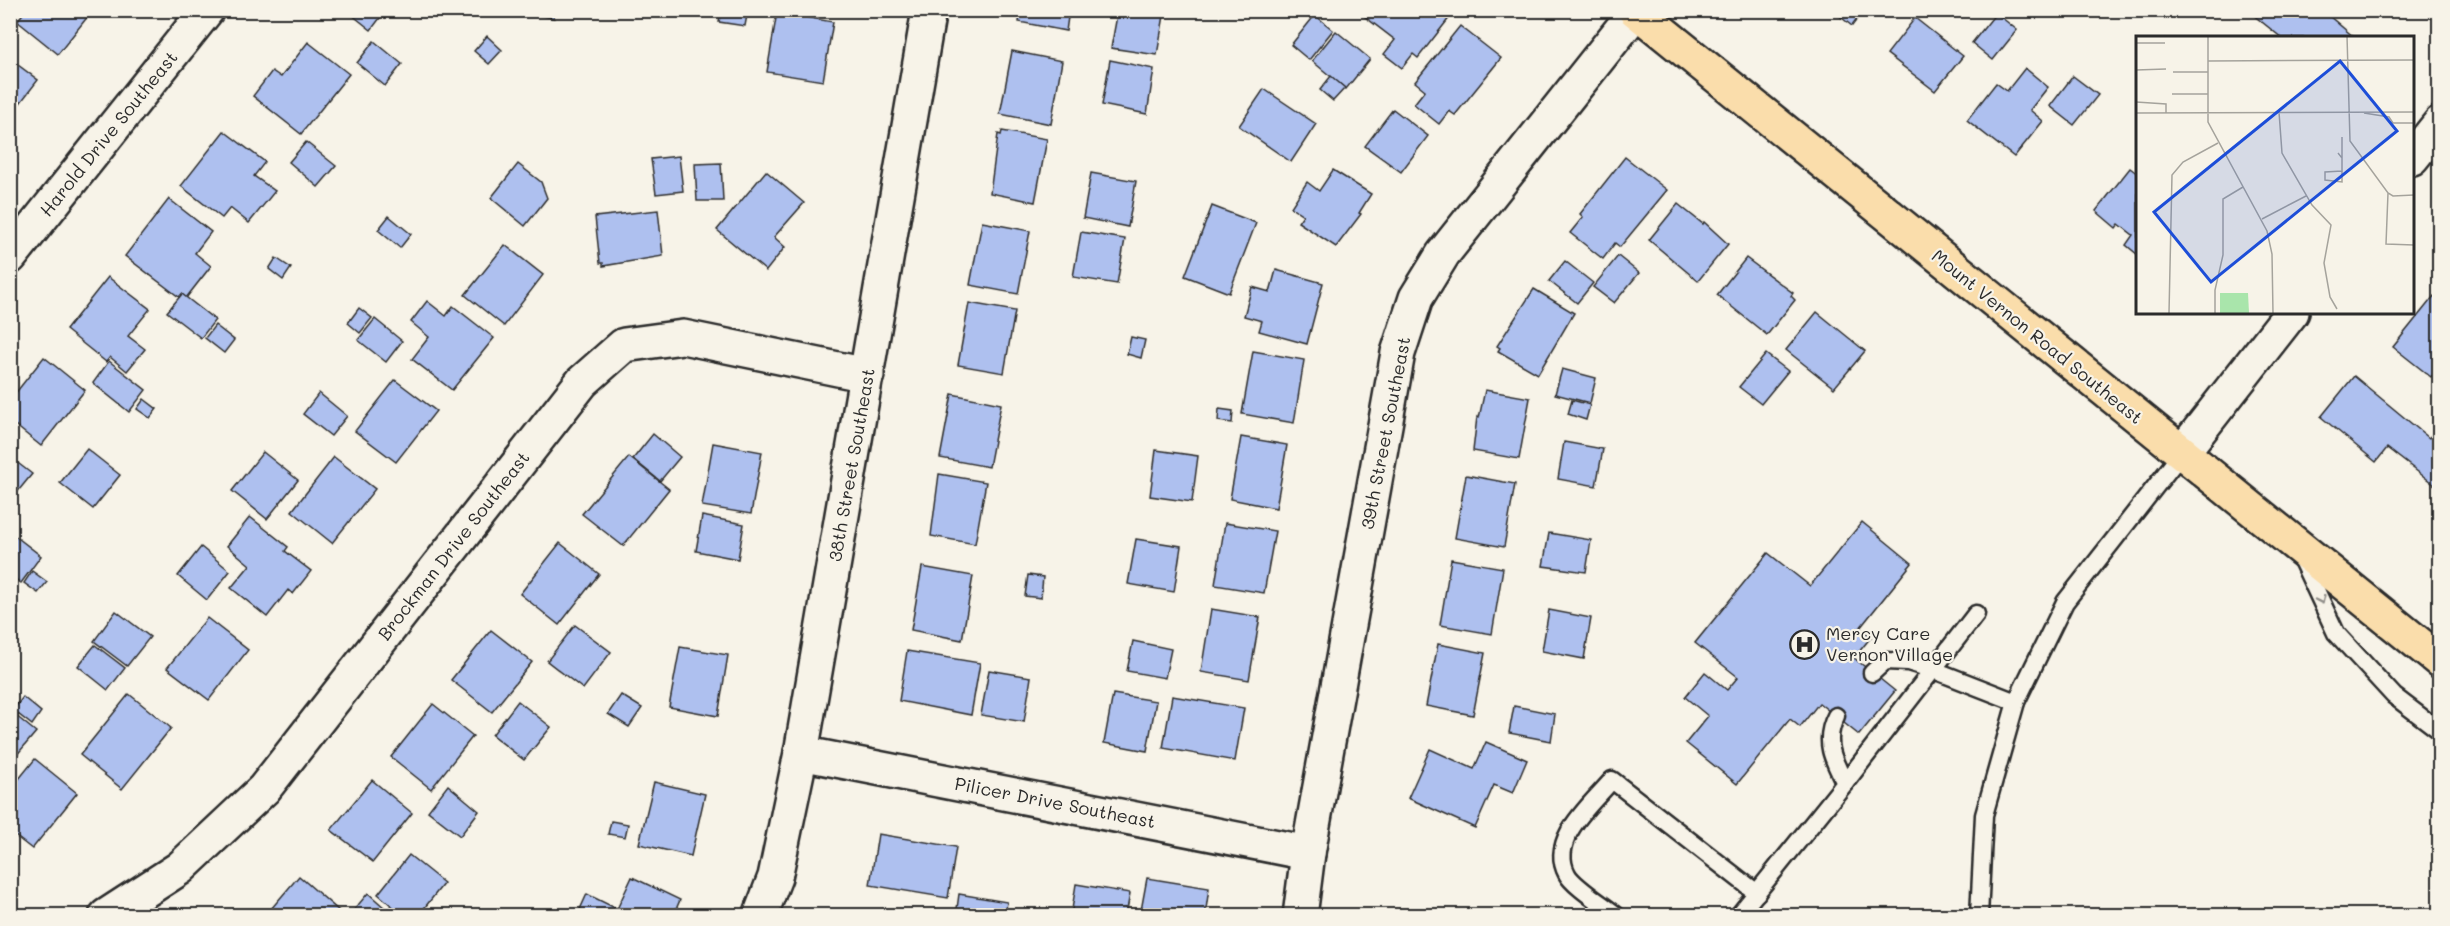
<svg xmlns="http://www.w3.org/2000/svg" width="2450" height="926" font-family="Mali,sans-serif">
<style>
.building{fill:#aec0ef;stroke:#2b2b2b;stroke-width:1.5}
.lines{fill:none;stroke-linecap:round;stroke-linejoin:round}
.lane-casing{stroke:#2b2b2b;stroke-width:21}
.street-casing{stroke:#2b2b2b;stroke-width:38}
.primary-casing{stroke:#2b2b2b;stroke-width:38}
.lane{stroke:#f7f3e8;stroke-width:16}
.street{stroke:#f7f3e8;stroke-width:33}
.primary{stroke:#faddab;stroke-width:33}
.oneway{stroke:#918f8a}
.labels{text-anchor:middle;stroke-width:4.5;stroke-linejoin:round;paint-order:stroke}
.street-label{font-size:18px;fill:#2b2b2b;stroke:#f7f3e8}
.poi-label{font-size:18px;fill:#2b2b2b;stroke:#f7f3e8;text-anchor:start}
.inset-road{fill:none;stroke:#a5a39c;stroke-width:1.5}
.view{fill:#1d4ed8;fill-opacity:0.15;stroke:#1d4ed8;stroke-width:3}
.inset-edge{fill:none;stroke:#2b2b2b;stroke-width:3}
</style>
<rect width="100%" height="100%" fill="#f7f3e8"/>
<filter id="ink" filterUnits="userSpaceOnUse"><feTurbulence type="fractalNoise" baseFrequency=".0167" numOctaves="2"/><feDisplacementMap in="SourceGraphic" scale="12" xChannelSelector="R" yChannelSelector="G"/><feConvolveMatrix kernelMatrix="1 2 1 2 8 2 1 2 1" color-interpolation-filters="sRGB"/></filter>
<g filter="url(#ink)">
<g class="building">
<path d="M26,10H93L58,54L17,21Z"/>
<path d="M346,10H386L371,30Z"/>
<path d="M529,10H555L554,18L528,13Z"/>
<path d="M721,10H748L745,26L719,22Z"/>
<path d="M1021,10H1069L1066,31L1019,22Z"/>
<path d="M1118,10H1165L1157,55L1111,48Z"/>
<path d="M1362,10H1442L1450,17L1418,58L1413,54L1402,68L1384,54L1395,40L1360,13Z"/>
<path d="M1832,10H1864L1852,26Z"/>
<path d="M2247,10H2322L2355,38H2282Z"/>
<path d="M777,12L833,22L823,81L767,72Z"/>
<path d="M1996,13L2017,30L1993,60L1972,43Z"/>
<path d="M1315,15L1333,30L1309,60L1291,45Z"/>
<path d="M1915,18L1963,56L1935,91L1887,54Z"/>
<path d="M1460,26L1501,58L1455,115L1449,111L1439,124L1414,104L1425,90L1415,82Z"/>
<path d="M1336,31L1370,59L1346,89L1312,61Z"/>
<path d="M487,36L502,50L489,64L474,51Z"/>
<path d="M374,41L402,64L385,86L357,63Z"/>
<path d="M308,42L349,74L301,134L253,96L272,71L281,77Z"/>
<path d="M1012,51L1062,61L1051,124L1000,114Z"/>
<path d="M10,59L38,80L10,116Z"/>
<path d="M1110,60L1154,69L1147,114L1102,105Z"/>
<path d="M2025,68L2048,87L2030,110L2043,121L2014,157L1967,120L1996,83L2007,91Z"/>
<path d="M1331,76L1345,88L1333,101L1320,90Z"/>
<path d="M2073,76L2098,95L2074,125L2050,106Z"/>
<path d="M1264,89L1316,124L1291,162L1239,126Z"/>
<path d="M1393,109L1428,136L1401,172L1365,146Z"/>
<path d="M224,131L265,162L254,176L275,191L249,223L230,208L222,218L181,186Z"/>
<path d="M1002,131L1047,139L1035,202L990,193L998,134L1001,135Z"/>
<path d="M306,142L336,166L318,187L289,162Z"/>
<path d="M679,156L683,191L656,194L651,159Z"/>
<path d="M1625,157L1667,190L1620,247L1615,243L1603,259L1570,233L1583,217L1580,214Z"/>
<path d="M721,163L723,201H697L695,164Z"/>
<path d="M518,164L541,182L547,198L525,226L491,198Z"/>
<path d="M2130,168L2138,174V255L2126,245L2133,235L2119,224L2116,228L2096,211Z"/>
<path d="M1333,170L1371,194L1359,213L1361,214L1336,247L1298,222L1303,215L1291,207L1307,182L1319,191Z"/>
<path d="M766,171L804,203L774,237L785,247L766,271L717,230Z"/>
<path d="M1091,173L1136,181L1128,227L1083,218Z"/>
<path d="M169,199L211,232L195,253L211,266L186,298L182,294L179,297L125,256Z"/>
<path d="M1678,204L1703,224L1704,222L1728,244L1698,281L1649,240Z"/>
<path d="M1212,206L1256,223L1229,293L1185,276Z"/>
<path d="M658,210L663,256L603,266V263H600L595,217Z"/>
<path d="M389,216L411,234L400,248L378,230Z"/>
<path d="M982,222L1030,231L1018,294L970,285Z"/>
<path d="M1081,232L1125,239L1117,284L1073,277Z"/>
<path d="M505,245L543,275L504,326L465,295Z"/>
<path d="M1618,256L1639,273L1614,303L1593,287Z"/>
<path d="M276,258L291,268L283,280L269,269Z"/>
<path d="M1746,258L1793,293L1791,296L1795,300L1767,335L1717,295Z"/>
<path d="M1565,261L1593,283L1577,303L1549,281Z"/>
<path d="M1276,270L1323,283L1307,344L1259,331L1262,321L1244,316L1252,287L1270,292Z"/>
<path d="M108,277L150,309L128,336L145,349L127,371L110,357L106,362L66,330Z"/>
<path d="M1534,289L1574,313L1538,374L1498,351L1500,348L1497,346Z"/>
<path d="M182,294L215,320L201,338L167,312Z"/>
<path d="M2434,296L2440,300V366L2431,377L2393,347Z"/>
<path d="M427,301L446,316L453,306L494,338L452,390L412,359L429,337L411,322Z"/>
<path d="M969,303L1015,311L1004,373L958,365Z"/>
<path d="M359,308L372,318L360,333L348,323Z"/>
<path d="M1817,312L1865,351L1834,388L1786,350Z"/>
<path d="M375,319L402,341L386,362L358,340Z"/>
<path d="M215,325L234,340L224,353L205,338Z"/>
<path d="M1131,337L1145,340L1141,358L1127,354Z"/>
<path d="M1253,351L1304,360L1294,423L1242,414Z"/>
<path d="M1766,354L1788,371L1761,404L1739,387Z"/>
<path d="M44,357L85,390L41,446L10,421V400Z"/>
<path d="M109,361L146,390L129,412L93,383Z"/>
<path d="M1562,369L1596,378L1590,403L1555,394Z"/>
<path d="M2354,376L2429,438L2438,427L2440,429V489L2387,448L2376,462L2321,417Z"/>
<path d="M395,380L436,411L396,462L355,431Z"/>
<path d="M1485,390L1530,398L1519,459L1473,451L1477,417L1479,418Z"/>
<path d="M319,393L347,416L331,436L303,414Z"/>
<path d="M952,394L1001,404L989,467L940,458Z"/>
<path d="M144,399L157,409L150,418L137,409Z"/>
<path d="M1572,400L1590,405L1586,420L1568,414Z"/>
<path d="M1219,409L1233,411L1232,423L1218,421Z"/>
<path d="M653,434L680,457L660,481L633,459Z"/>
<path d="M1241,437L1287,445L1276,508L1230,499Z"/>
<path d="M1564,442L1603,449L1596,486L1558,479Z"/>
<path d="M713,443L762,452L751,514L702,506Z"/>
<path d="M87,449L120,475L93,509L60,483Z"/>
<path d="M1156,450L1198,456L1192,502L1150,496Z"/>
<path d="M263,452L298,480L267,519L232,491Z"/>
<path d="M10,457L32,474L10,501Z"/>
<path d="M334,457L375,489L332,543L292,511Z"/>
<path d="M629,457L669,489L623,546L582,514Z"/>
<path d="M939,474L986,482L975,544L931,536Z"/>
<path d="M1466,475L1515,484L1504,547L1455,538Z"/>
<path d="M702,516L744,524L738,559L696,551Z"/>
<path d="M250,517L288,547L285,551L311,571L293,594L288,590L267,617L231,588L250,565L227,546Z"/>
<path d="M1862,522L1912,563L1860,628L1871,637L1854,658L1895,691L1859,735L1819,703L1800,727L1790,719L1737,784L1686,743L1708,716L1685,697L1705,672L1727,690L1738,677L1695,643L1768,553L1810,586Z"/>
<path d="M1225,523L1275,531L1264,593L1215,585Z"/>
<path d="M10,532L41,556L21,583L10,575Z"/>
<path d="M1549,533L1591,540L1586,572L1543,566Z"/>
<path d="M1136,539L1181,546L1174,592L1128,584Z"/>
<path d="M560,543L599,574L559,625L520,594Z"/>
<path d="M201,547L230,571L207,600L178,576Z"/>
<path d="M1451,559L1503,568L1492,634L1440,625Z"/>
<path d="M922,567L973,576L962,640L911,630Z"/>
<path d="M32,571L47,582L38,593L24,583Z"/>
<path d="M1028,575L1043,577L1041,598L1025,596Z"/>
<path d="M1211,609L1260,617L1249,680L1201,672Z"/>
<path d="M1549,610L1591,618L1584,659L1542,651Z"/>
<path d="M116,611L150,637L127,666L94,641Z"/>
<path d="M207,618L248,650L209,700L167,668Z"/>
<path d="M575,625L611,652L583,689L547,661Z"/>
<path d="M491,630L532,662L492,712L451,680Z"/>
<path d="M1133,641L1171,649L1165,678L1127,671Z"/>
<path d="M1438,644L1485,653L1473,715L1426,706Z"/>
<path d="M95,645L125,668L108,690L78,666Z"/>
<path d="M680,647L728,655L718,716L669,707Z"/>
<path d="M907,651L980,663L971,715L899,701Z"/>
<path d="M989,670L1031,677L1024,722L981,715Z"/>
<path d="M129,694L171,728L122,789L80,755Z"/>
<path d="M1113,694L1156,701L1147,751L1104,743Z"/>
<path d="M621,695L642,708L629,727L608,714Z"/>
<path d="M1172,696L1244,708L1235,761L1163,748Z"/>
<path d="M23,697L41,712L32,725L13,710Z"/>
<path d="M518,701L551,727L524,760L492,735Z"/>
<path d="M433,704L473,736L431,789L391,757Z"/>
<path d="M1514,706L1555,714L1551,741L1509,733Z"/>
<path d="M10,711L36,732L10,763Z"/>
<path d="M1486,742L1527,760L1513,793L1494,785L1475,828L1408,798L1430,749L1474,769Z"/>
<path d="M35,759L77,793L32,849L10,832V790Z"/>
<path d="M372,780L412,813L373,862L331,830Z"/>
<path d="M654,782L705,794L691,856L639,844Z"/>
<path d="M448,785L479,811L460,836L428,811Z"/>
<path d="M611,821L628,824L625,837L608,834Z"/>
<path d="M878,834L956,847L948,898L870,885Z"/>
<path d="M409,855L444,883L418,916H404L378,894Z"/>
<path d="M299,876L339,911L336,916H265Z"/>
<path d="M632,877L680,900L673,916H577L587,894L617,909Z"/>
<path d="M1147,878L1209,888L1205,916H1140Z"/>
<path d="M1076,884L1130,893L1126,916H1071Z"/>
<path d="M368,893L394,916H349Z"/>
<path d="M959,894L1007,902L1005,916H956Z"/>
</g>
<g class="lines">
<defs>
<g id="lane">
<path d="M2300,556L2336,633L2394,696L2440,731"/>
<path d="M1872,673L1885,661L1908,662L1934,670L2016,702"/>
<path d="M1845,783L1976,614"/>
<path d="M1617,916C1605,906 1573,886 1567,874C1548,839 1592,804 1612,780L1757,893"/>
<path d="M1738,916L1845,783C1833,760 1823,741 1836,716"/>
<path d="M1979,916L1984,815L2016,702L2065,602L2181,454"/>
</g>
<g id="street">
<path d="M2412,158L2440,123"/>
<path d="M10,257L207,10"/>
<path d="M2181,454L2292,312"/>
<path d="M801,753L1308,853"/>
<path d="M106,916L180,868L264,789L582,382L624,345L683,337L867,375"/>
<path d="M760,916L775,877L801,753L929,10"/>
<path d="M1300,916L1308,853L1398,353L1416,298L1443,254L1636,11"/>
</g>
<path id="primary" d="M1635,10L2440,661"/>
</defs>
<use href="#lane" class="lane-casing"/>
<use href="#street" class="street-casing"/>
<use href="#primary" class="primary-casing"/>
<use href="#lane" class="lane"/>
<use href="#street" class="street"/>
<use href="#primary" class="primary"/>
</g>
<defs><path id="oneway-chevron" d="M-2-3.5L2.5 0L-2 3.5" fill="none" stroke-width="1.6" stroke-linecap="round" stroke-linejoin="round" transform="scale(1.5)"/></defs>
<use class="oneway" href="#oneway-chevron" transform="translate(2321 600) rotate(65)"/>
</g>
<defs>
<symbol id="hospital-ring" viewBox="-11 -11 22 22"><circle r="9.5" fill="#f7f3e8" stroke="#2b2b2b" stroke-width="1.5"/><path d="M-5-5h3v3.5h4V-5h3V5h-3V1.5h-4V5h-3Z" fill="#2b2b2b"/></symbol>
</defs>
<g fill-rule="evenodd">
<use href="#hospital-ring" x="1788" y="628" width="33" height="33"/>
</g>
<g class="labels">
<g class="street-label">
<text transform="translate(109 134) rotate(-51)" y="6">Harold Drive Southeast</text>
<text transform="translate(2037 337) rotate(39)" y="6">Mount Vernon Road Southeast</text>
<text transform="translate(1386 433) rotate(-79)" y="6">39th Street Southeast</text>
<text transform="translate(852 465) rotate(-80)" y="6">38th Street Southeast</text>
<text transform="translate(454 546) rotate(-52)" y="6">Brockman Drive Southeast</text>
<text transform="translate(1055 803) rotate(11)" y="6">Pilicer Drive Southeast</text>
</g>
<g class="poi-label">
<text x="1826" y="640">Mercy Care<tspan x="1826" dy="21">Vernon Village</tspan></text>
</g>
</g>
<g transform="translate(2136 36)">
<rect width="278" height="278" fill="#f7f3e8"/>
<path d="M84,257H112L113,277H84Z" fill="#a9e5ab"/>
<path class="inset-road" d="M72,0V86L131,195L136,218L137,277M211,0L214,105L252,157L257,160L278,159M0,7H29M72,25L278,24M0,34L30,33M37,36H72M36,58H72M0,66L30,68V77M143,76L146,117L176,169L195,189L188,227L194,261L201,273M0,77L278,76M228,77L253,81L257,87H278M206,101V122M202,117L206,122V146L189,144V136L206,135M252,157L250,208L278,209M126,183L170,160M33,277L36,139L47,126L82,107M79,277V254L87,219V163L107,151"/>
<path class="view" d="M204,25L261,95L75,246L18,176Z"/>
<rect width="278" height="278" class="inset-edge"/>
</g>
<rect width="2450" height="926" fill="none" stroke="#f7f3e8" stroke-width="36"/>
<rect x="18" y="18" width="2414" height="890" fill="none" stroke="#2b2b2b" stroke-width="2" filter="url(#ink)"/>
</svg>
